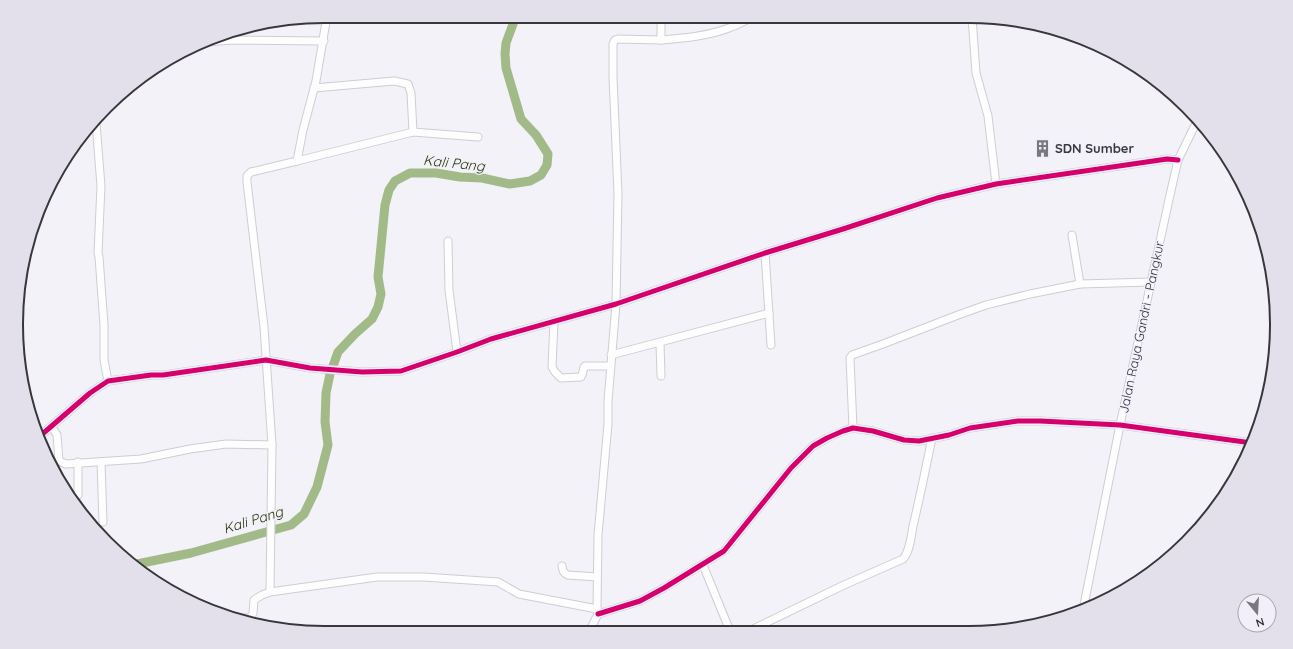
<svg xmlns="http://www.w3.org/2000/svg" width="1293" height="649" font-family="Quicksand,sans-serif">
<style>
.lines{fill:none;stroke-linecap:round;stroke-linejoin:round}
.river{stroke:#a2ba87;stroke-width:9}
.minor-casing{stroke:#ceced2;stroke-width:9}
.minor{stroke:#fdfdfe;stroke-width:7}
.cycleway-casing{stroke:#f2effb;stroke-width:8}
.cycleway{stroke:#d6006c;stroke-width:5}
.labels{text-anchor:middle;stroke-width:3;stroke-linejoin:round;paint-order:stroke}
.poi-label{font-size:13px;font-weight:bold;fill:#38373c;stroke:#f2effb;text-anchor:start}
.street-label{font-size:13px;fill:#38373c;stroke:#f2effb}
.water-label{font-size:14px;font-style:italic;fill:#233900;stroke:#f2effb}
.rim{fill:none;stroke:#38373c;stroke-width:2}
</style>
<rect width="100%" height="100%" fill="#f3f2f8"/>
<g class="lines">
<g class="river">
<path d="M333,366L338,352L355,334L372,319L378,307L381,294L378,277L385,205L389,190L395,181L410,173H436L460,177L482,178L510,184L530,181L541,175L547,165L548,154L536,135L521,119L506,68L505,54L506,43L516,16"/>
<path d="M137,564L191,553L291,525L304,514L317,487L328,445L325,422L326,393L330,374"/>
</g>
<defs>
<g id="minor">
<path d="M972,17L976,73L988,116L996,184"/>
<path d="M661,40C684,38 708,36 729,28C738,25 746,20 754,16"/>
<path d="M208,42L232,40L324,41"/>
<path d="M314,88L394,81L408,84L411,93L413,132"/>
<path d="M96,123L101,186L98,253L99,257L104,325V360L108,381"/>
<path d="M297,161L413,132L478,137"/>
<path d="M1072,235L1080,284"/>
<path d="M448,241L449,290L457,352"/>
<path d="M765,253L771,345"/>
<path d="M554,321L552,367L555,372L561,378L581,377L582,375L584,367L585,366H610"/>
<path d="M660,343L661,376"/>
<path d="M611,355L769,313"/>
<path d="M52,427L57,435L59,461L66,464L141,459L190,449L226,444L272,445L264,327L247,182V176L251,172L297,161L303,130L316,81L327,16"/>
<path d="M853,428L850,358L852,355L883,344L958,315L986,305L1030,294L1080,284L1151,282"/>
<path d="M40,436L90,393L108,381L151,375H163L266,360L310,368L362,372L401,371L457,352L491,339L616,304L765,253L843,229L937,198L996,184L1167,159L1178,160"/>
<path d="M78,462V495"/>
<path d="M101,462L103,522"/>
<path d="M703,565L730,631"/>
<path d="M562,566C563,571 563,573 568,575L597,577"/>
<path d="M270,592L272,445"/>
<path d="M1083,610L1120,425L1170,195L1178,160L1198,119"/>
<path d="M598,614L640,601L664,588L724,551L791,468L813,446L827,438L843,431L853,428L873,431L904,440L919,441L949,435L970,428L1018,421H1040L1120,425L1252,443"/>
<path d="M232,618H250L253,613L254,600L262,595L270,592L377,577H424L498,582L519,594L597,609"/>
<path d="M749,631L844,585L903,559C910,551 911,537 913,526C920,497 926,467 932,438"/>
<path d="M589,632L598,614L597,609L598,535L608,424V401L616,304L618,194L613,77V44L615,40L618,39L661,40V16"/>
</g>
</defs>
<use href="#minor" class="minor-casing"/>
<use href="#minor" class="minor"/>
<defs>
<g id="cycleway">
<path d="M40,436L90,393L108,381L151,375H163L266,360L310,368L362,372L401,371L457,352L491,339L616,304L765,253L843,229L937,198L996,184L1167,159L1178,160"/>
<path d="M598,614L640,601L664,588L724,551L791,468L813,446L827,438L843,431L853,428L873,431L904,440L919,441L949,435L970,428L1018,421H1040L1120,425L1252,443"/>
</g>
</defs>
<use href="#cycleway" class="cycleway-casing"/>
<use href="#cycleway" class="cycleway"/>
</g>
<defs>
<symbol id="building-bare" viewBox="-9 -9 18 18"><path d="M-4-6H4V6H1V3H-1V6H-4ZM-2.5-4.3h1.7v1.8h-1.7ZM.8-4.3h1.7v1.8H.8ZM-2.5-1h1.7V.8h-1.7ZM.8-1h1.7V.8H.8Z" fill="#79787e" stroke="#f2effb" stroke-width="2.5" paint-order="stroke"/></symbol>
</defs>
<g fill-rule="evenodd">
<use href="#building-bare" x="1030" y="136" width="25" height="25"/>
</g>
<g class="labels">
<g class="poi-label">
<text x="1055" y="153">SDN Sumber</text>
</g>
<g class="street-label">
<text transform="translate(1141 327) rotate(-78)" y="5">Jalan Raya Gandri - Pangkur</text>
</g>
<g class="water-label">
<text transform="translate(454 163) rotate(6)" y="5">Kali Pang</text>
<text transform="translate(253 520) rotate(-17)" y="5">Kali Pang</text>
</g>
</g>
<path d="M0 0H1293V649H0ZM324 23H969A301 301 0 0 1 1270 324V325A301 301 0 0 1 969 626H324A301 301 0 0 1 23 325V324A301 301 0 0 1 324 23Z" fill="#e3e0ec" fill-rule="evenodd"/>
<path class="rim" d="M324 23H969A301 301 0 0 1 1270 324V325A301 301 0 0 1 969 626H324A301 301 0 0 1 23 325V324A301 301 0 0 1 324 23Z"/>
<g transform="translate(1257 613) rotate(162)"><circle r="19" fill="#f2effb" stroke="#a8a5af"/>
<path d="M0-3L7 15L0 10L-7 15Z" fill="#79787e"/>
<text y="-6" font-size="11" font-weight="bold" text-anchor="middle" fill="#38373c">N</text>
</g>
</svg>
